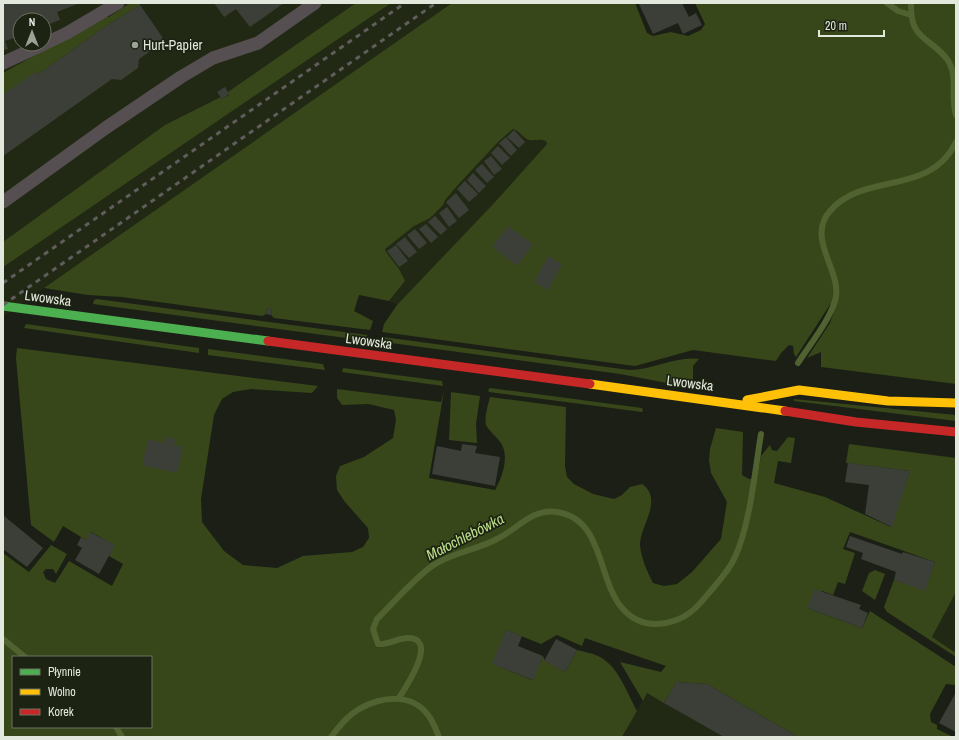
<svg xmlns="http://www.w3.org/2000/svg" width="959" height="740" font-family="'Archivo Narrow',sans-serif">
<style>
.built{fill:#212914;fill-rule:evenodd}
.green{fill:#374719;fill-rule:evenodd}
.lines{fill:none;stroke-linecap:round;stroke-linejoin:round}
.stream{stroke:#4f622f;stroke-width:6}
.building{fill:#3c3f37}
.lane{stroke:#564f51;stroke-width:13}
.fast{stroke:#4caf50;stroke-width:9}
.slow{stroke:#ffc107;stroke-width:9}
.jam{stroke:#c62828;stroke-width:9}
.rail{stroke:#605d5c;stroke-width:3;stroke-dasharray:5 5;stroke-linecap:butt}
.poi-dot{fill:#9da297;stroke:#1c2312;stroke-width:1.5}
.labels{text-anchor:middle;stroke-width:3.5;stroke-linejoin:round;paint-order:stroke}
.poi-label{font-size:14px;fill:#e3e8dd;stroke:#1c2312;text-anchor:start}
.street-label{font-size:14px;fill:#e3e8dd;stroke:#1c2312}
.water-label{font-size:15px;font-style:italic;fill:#bdde8a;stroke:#1c2312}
</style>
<rect width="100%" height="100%" fill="#1b1f16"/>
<g class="built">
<path d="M3,3H452L3,317ZM20,20H44V44H20Z"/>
<path d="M523,105L553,137L495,202L397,305L389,301L405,281L377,247Z"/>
<path d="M956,592V653L932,637Z"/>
<path d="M676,682L707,684L798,737H622L647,693Z"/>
</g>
<g class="green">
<path d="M130,3H139L140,5L106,26L37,75L35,73L3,95V73L104,17H109Z"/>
<path d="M356,3H391L3,267V242L165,125L221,97L222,99L229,95L228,92Z"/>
<path d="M452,3H635L647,33L653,36L671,32L688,36L701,30L705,24L695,3H956V384L821,367V352L807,358L830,323L836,306L831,303L796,357L794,354L793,346L789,345L781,353L776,361L693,350L635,366L382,332L384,324L397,305L495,202L547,144L546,141C540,138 535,141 529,140C523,138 520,131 513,129L499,141L456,187L445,200L443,205L430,218L414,226L385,249L386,252L399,269L405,281L389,301L359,295L354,311L373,321L370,330L274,318L271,315L272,309L267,308L266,314L262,316L122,297L88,295L44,288Z"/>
<path d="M97,299L367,335V337L361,340L93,304L94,300Z"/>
<path d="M26,324L199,348V353L24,328Z"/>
<path d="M383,337L629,370C653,370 676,356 699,359L693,366V388L620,374L384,342Z"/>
<path d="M17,348L318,386L312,393L251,389L233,392L222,399L214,415L201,499L202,522L224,551L243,565L277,568L303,556L352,552L363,547L369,538L368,528L345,502L337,490L336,476L340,466L364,457L393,438L396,420L394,410L368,404L342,405L337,398V389L441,402L444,391L429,478L495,490C502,478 509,458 502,445C499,438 489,432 486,425C484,417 488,405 490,397L566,407L565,466L567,477L574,484L593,494L614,499L622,495L630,487L642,484C664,499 640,526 640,545C641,558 647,571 653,583L664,586L677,584L692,572L721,539L727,502L711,473L709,460L710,449L716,428L743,432L742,475L749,479L757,478L761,456L770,445L772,450L777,451L788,437L795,438L791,463L778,461L774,483L825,497L891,527L910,471L846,463L849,444L956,458V592L932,637L956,653V657L887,612L884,607L894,580L925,590L935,562L850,532L843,549L855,553L845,584L838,582L833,595L822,591L807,608L862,628L870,611L956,667V685L946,684L930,714L931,722L937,725V729L953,737H798L707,684L676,682L664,703L647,693L643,701L620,662L661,672L666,666L585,638L582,646L557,635L541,644L506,630L493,664L532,680L543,656L545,661L565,672L577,650C584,652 592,653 598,656C618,665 627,693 637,711L622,737H3V553L29,572L51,545L67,554L56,574L53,569H46L43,572L46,579L55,583L69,561L112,586L123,564L109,556L114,545L91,532L86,540L63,526L54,542L31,525L16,358ZM13,657H151V727H13Z"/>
<path d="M208,349L323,364L325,370L208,355Z"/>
<path d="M343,368L442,381L443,386L342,372Z"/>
<path d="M490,388L642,408L643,411L642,412L489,392L488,390Z"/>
<path d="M451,392L480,396L476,424L477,443L449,440Z"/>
<path d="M794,399L956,415V421L794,401Z"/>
<path d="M875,570L885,574L875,600L862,591L869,573Z"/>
</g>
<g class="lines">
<g class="stream">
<path d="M887,3L898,11L911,15"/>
<path d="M911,3C910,41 929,36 947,59C959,76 950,95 956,115"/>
<path d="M798,363C810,344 828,323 835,301C844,272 805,240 830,211C864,171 930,197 956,142"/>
<path d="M3,639L25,657"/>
<path d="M399,698C406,687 439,638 408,638C397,638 389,645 378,644L373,629L377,619C393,603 415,578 432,566C452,552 477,550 497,539C518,529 532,508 557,512C604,519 597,579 622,608C634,622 650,626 666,623C686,619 696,609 708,594C717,583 729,571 735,557C750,525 755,470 761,434"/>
<path d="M116,727L122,737"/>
<path d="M331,737C339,727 347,716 359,709C381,697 411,692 428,715C433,721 436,730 439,737"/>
</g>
</g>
<g class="building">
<path d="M3,3H80L57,12L60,20L44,26V20H20V36L5,41L8,49L3,50Z"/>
<path d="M214,3H284L250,27L236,9L224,17Z"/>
<path d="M682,3L689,17L696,13L702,25L683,34L678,23L653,34L639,4Z"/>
<path d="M140,5L165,41L139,59L138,68L121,80L112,79L3,156V95L35,72L37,75L106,26Z"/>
<path d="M225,87L229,94L222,99L217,92Z"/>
<path d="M514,130L525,142L519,148L507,137Z"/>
<path d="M506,137L517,150L511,156L499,143Z"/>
<path d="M498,146L510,158L502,165L491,153Z"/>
<path d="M491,156L502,169L494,175L484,161Z"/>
<path d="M482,164L494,177L487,183L475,170Z"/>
<path d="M473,173L486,186L479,193L467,180Z"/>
<path d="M465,181L478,194L469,202L457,189Z"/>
<path d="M456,193L469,210L459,218L446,202Z"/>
<path d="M447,207L457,221L449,227L439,213Z"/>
<path d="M435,216L447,229L441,235L428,222Z"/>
<path d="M426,224L438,237L431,243L419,229Z"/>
<path d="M508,226L533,244L517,266L492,247Z"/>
<path d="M415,229L427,243L419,249L407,235Z"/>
<path d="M405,237L417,252L409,258L396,244Z"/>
<path d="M396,245L408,261L399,267L387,251Z"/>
<path d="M548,256L562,264L548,290L534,282Z"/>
<path d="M267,308L272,309L271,315L266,314Z"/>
<path d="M166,437L175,439L174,445L183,447L177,473L142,465L148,439L164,443Z"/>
<path d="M462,444L477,446L475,453L500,457L495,486L432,474L437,446L461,451Z"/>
<path d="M848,463L910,471L892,527L865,514L869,485L845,482Z"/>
<path d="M4,516L43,548L27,567L3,549Z"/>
<path d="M90,532L115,545L99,574L75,560L82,548L77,545L81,537L86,540Z"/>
<path d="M850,536L902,554L903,552L935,562L925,591L894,580L896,572L861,559L863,553L846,547Z"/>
<path d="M814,589L861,605L859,609L868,613L862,628L807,608Z"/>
<path d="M506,630L522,636L518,646L543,656L533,680L492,664Z"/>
<path d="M556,639L577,650L565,672L544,661Z"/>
<path d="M676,682L707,684L798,737H724L664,703Z"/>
<path d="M956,692V732L939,723Z"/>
</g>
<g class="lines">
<g class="lane">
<path d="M44,44L67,33L118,3"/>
<path d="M3,63L44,44"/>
<path d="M3,202L107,127L181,77L213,58L258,43L315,3"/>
</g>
<path class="fast" d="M3,306L268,341"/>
<g class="slow">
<path d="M590,384L785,411"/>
<path d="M747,400L799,390L888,401L956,403"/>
</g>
<g class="jam">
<path d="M268,341L590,384"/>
<path d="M785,411L856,422L956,432"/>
</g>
<g class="rail">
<path d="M3,283L405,3"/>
<path d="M3,305L436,3"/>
</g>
</g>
<circle class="poi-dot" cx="135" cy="45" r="4"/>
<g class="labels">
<g class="poi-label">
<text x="143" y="50">Hurt-Papier</text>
</g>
<g class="street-label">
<text transform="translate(48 298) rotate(8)" y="5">Lwowska</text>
<text transform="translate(369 341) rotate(8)" y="5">Lwowska</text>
<text transform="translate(690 383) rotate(7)" y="5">Lwowska</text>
</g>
<g class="water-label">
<text transform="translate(465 537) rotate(-27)" y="5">Małochlebówka</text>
</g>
</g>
<rect width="959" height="740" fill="none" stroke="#e3e8dd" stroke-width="8"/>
<rect x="12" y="656" width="140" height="72" fill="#1c2312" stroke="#6c7263"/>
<rect x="20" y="669" width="20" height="6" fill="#4caf50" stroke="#6c7263"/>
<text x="48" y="676" font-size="12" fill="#e3e8dd">Płynnie</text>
<rect x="20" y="689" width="20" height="6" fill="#ffc107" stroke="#6c7263"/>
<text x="48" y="696" font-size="12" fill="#e3e8dd">Wolno</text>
<rect x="20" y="709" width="20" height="6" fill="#c62828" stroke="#6c7263"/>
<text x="48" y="716" font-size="12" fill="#e3e8dd">Korek</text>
<g transform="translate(32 32)"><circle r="19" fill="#1c2312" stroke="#6c7263"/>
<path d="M0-3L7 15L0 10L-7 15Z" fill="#9da297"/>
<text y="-6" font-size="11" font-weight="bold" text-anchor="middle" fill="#e3e8dd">N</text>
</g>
<path d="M819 30v6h65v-6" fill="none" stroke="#e3e8dd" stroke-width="2"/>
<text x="825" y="30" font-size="12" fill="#e3e8dd" stroke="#1c2312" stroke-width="3" paint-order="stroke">20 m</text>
</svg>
